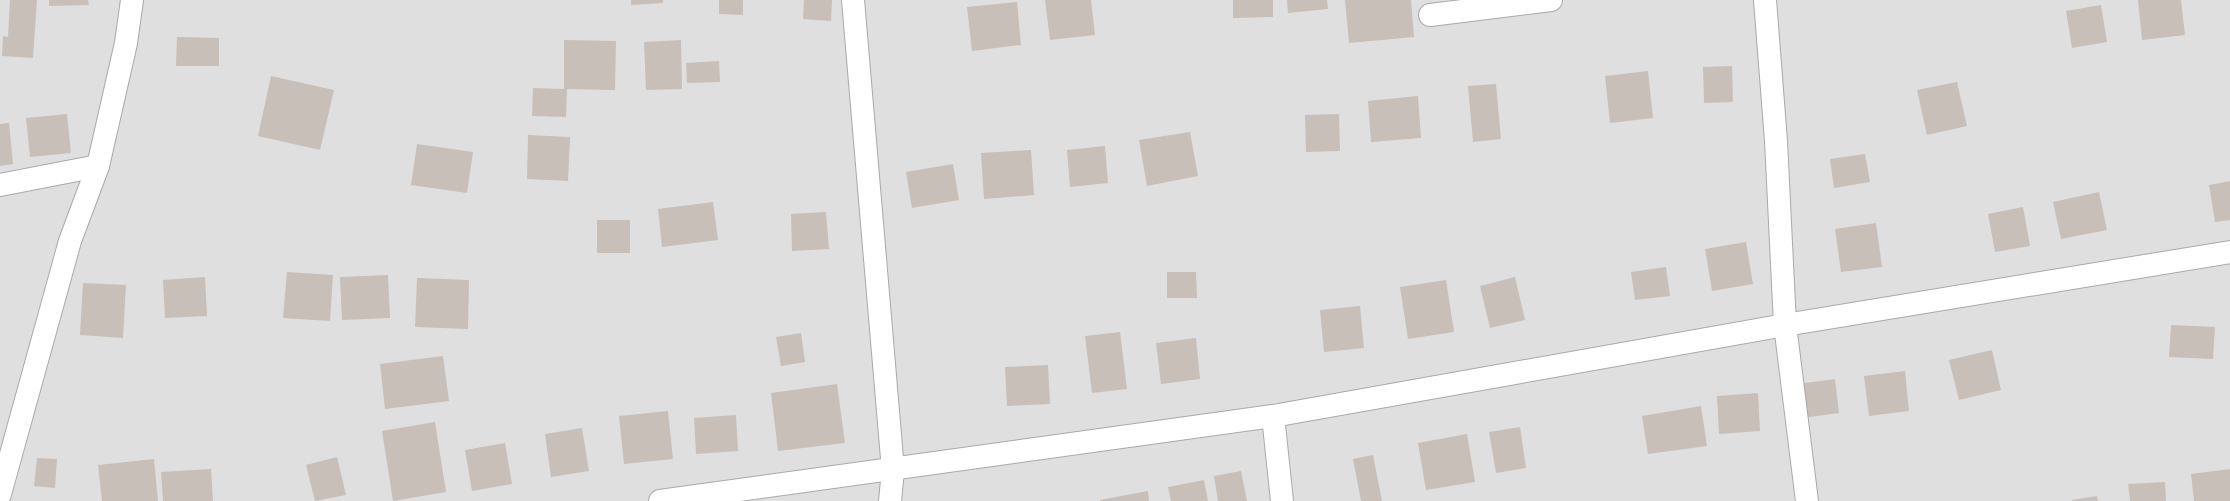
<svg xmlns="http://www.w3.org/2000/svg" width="2230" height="501" font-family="Helvetica,sans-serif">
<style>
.residential{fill:#e0dfdf}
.building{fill:#c7bfb8}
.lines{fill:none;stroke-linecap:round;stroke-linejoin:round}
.minor-casing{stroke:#a9a9a9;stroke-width:24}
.minor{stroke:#fff;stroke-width:22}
</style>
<rect width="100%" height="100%" fill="#f2efe9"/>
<rect class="residential" x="0" y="0" width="2230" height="501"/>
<g class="building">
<path d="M10,0H37L33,58L2,56L3,36L8,37Z"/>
<path d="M49,0H88L89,5L49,6Z"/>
<path d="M631,0H663V3L631,5Z"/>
<path d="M719,0H743V15L719,14Z"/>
<path d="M804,0H832L831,21L803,19Z"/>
<path d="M1045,0H1091L1095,35L1050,40Z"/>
<path d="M1233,0H1273V17L1233,18Z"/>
<path d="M1287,0H1327L1328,9L1288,13Z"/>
<path d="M1345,0H1411L1414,37L1349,43Z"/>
<path d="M2138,0H2181L2185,35L2142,40Z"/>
<path d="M1017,2L1021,45L972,51L967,7Z"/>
<path d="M2101,5L2107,42L2072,48L2066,11Z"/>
<path d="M177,37L219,38V66H176Z"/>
<path d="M564,40L616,41L615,90L567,89L566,117L532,116L533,88L564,89Z"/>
<path d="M681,40L682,89L646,90L644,42Z"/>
<path d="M719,61L720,82L687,83L686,63Z"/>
<path d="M1732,66L1733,102L1704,103L1703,67Z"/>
<path d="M1648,71L1653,118L1610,123L1605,76Z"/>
<path d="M271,76L334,90L320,150L258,136Z"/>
<path d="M1957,82L1967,126L1927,135L1917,90Z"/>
<path d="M1496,84L1501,139L1473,142L1468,86Z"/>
<path d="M1418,96L1421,138L1371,142L1368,101Z"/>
<path d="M67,114L71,153L30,157L26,118Z"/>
<path d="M1339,114L1340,151L1306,152L1305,115Z"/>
<path d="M9,123L13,164L0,166V124Z"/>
<path d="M1190,132L1198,176L1147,186L1139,140Z"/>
<path d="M528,135L570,137L568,181L527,179Z"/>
<path d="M417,144L473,152L467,193L411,185Z"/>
<path d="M1105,146L1108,183L1070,187L1067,150Z"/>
<path d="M1031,150L1034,195L984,199L981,153Z"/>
<path d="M1865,154L1870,182L1834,188L1830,159Z"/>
<path d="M953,164L959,200L912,208L906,172Z"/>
<path d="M2230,181V220L2215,222L2209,185Z"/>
<path d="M2099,192L2107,230L2061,239L2053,202Z"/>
<path d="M713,202L718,240L662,247L658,209Z"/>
<path d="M2023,207L2030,246L1995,252L1988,214Z"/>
<path d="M826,212L829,249L792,251L791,214Z"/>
<rect x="597" y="220" width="33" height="33"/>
<path d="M1876,223L1882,267L1841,272L1835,229Z"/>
<path d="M1746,242L1753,284L1712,291L1705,249Z"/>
<path d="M1666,267L1670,296L1635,300L1631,272Z"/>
<path d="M287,272L333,275L330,321L283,318Z"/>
<path d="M1167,272H1196L1197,298H1167Z"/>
<path d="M388,275L390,318L342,320L340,277Z"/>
<path d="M205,277L207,316L165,318L163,280Z"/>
<path d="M1515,277L1525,320L1490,328L1480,286Z"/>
<path d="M417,278L469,280L468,329L415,327Z"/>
<path d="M1446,280L1454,332L1408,339L1400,287Z"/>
<path d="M83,283L126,285L123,338L80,335Z"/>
<path d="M1360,306L1364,348L1324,352L1320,310Z"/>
<path d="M2171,325L2215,327L2213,359L2169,357Z"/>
<path d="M1120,332L1127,389L1092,393L1085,336Z"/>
<path d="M801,333L805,362L781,366L776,337Z"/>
<path d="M1196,338L1200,379L1161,384L1156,343Z"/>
<path d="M1992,350L2001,390L1959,400L1949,360Z"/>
<path d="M443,356L449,401L385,409L380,364Z"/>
<path d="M1048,365L1050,404L1007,406L1005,367Z"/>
<path d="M1905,371L1909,411L1869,416L1864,376Z"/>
<path d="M1835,379L1839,413L1802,418L1798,384Z"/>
<path d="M837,384L845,443L778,451L771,393Z"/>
<path d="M1758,393L1760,431L1719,434L1717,396Z"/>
<path d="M1701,406L1707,446L1648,454L1642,416Z"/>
<path d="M668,411L673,459L624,464L619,416Z"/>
<path d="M736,415L738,451L696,454L694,418Z"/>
<path d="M435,422L446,492L393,501L382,431Z"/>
<path d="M1520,427L1526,468L1496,473L1489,432Z"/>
<path d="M582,428L589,471L551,477L545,434Z"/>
<path d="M1467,434L1475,482L1426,490L1418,443Z"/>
<path d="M505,443L512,484L472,491L465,450Z"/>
<path d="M1373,455L1382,501H1361L1353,459Z"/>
<path d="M337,457L346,495L315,501L306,465Z"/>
<path d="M37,458L57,459L55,488L34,486Z"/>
<path d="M154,459L158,501H102L98,465Z"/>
<path d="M211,469L213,501H163L161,472Z"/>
<path d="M2230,469V501H2194L2191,474Z"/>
<path d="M1241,471L1247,501H1218L1214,476Z"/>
<path d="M1204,480L1208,501H1171L1168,487Z"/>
<path d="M2165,482L2166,501H2130L2128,484Z"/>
<path d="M1148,491L1149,501H1100V500Z"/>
<path d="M2097,496L2098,501H2072V500Z"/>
</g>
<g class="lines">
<defs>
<g id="minor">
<path d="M853,0L893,470L890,501"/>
<path d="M1765,0L1776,141L1785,325L1807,501"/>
<path d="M1430,15L1551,0"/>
<path d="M0,185L98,166"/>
<path d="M1273,416L1282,501"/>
<path d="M0,494L70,241L98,166L126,43L132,0"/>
<path d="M660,501L1273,416L1785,325L2230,252"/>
</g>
</defs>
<use href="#minor" class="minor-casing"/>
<use href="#minor" class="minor"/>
</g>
</svg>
